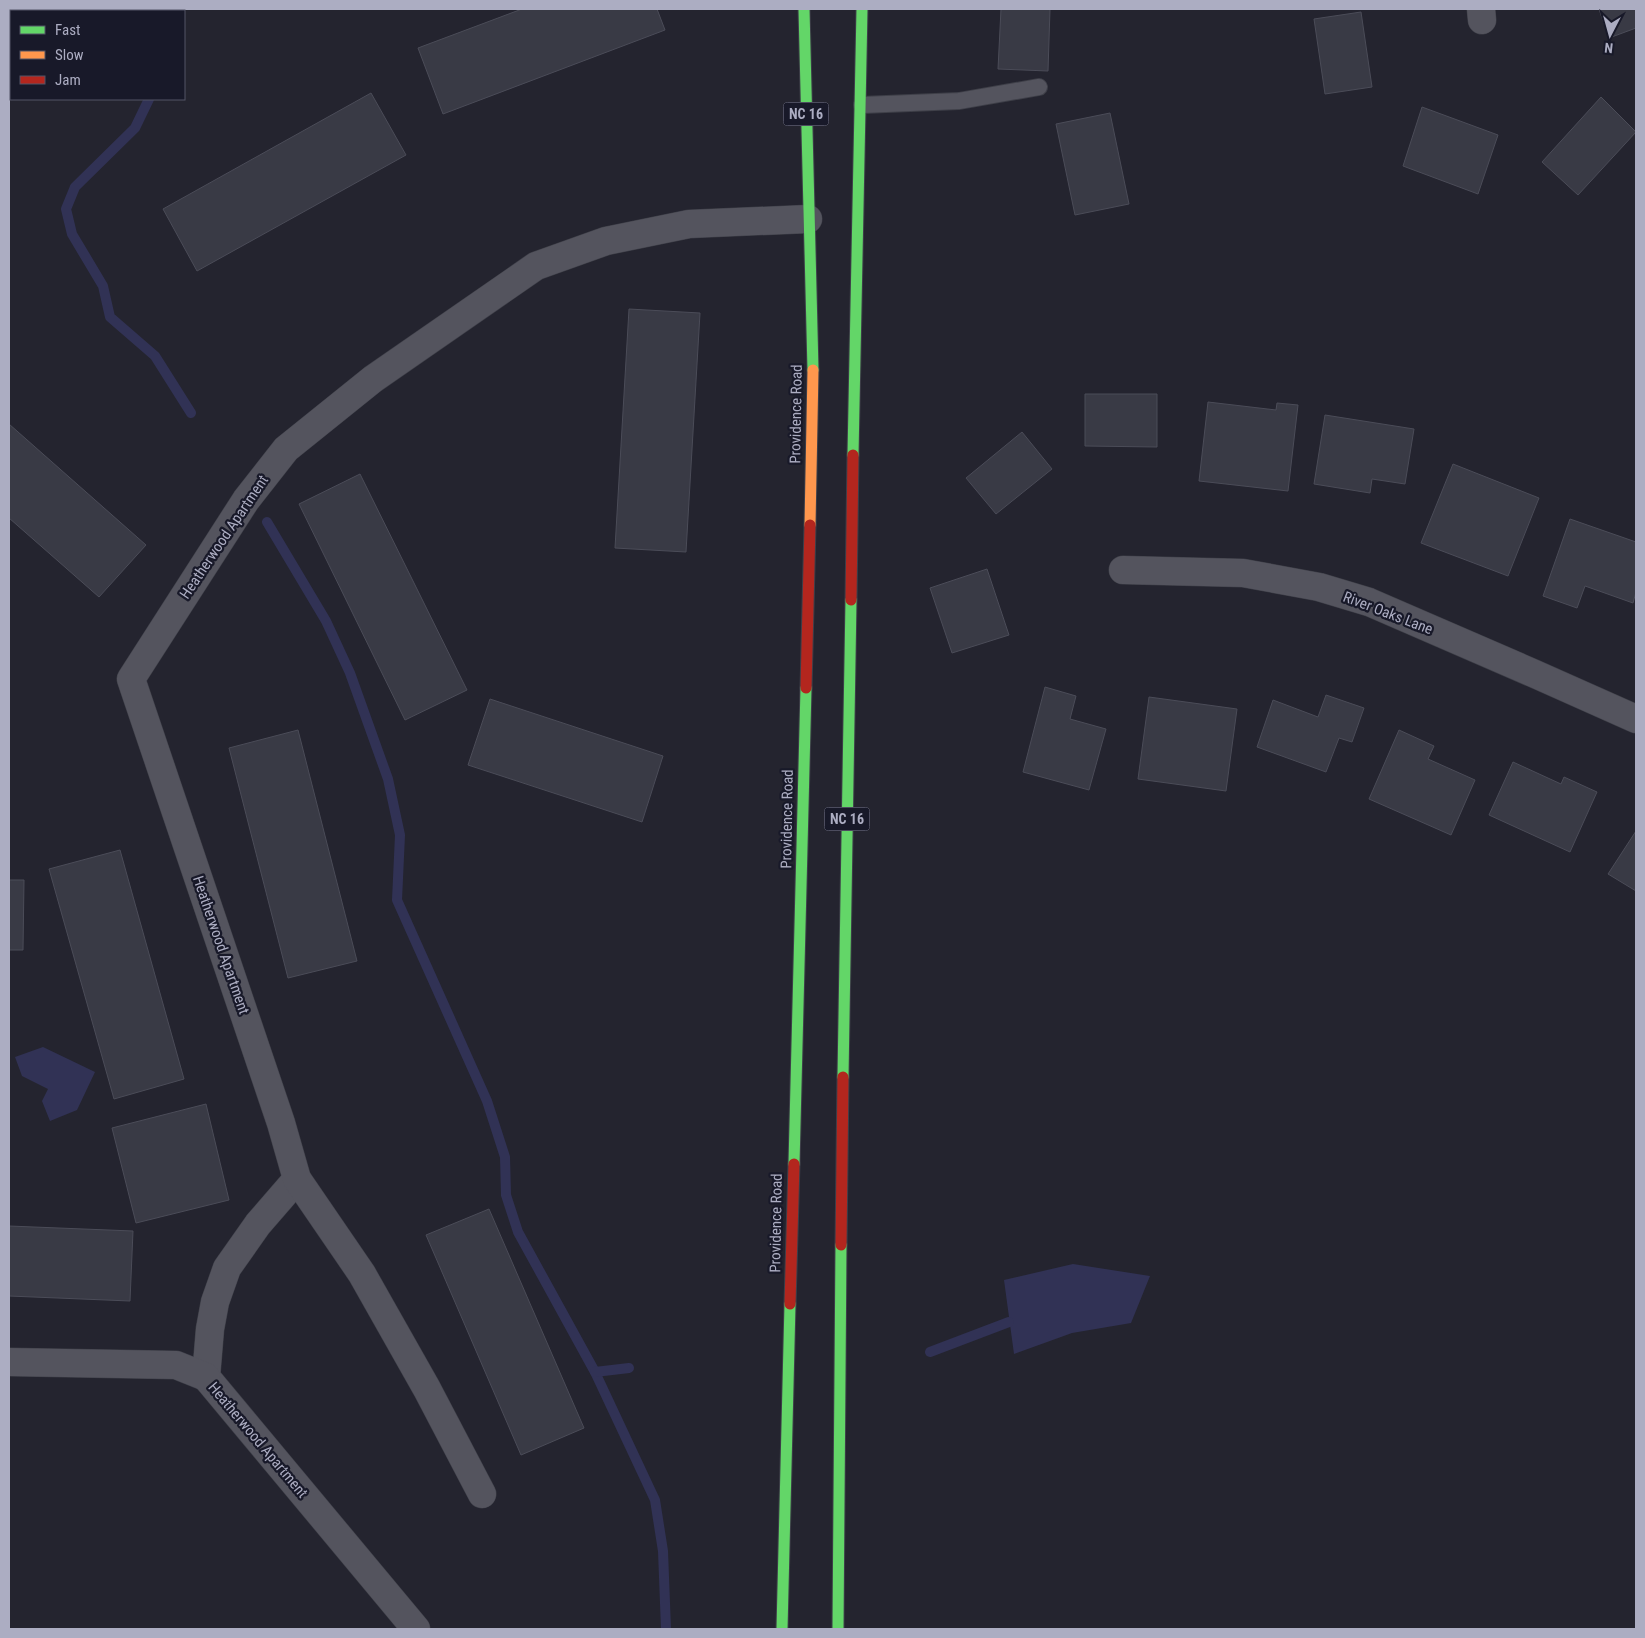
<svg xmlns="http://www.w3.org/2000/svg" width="1645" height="1638" font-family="'Roboto Condensed',sans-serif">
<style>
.water{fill:#313255}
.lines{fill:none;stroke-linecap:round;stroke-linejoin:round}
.stream{stroke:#313255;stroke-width:10}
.building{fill:#393a45;stroke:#4b4c58}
.lane-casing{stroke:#3e3f48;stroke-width:18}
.street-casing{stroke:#3e3f48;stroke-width:29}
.fast-casing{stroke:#3e3f49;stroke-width:13}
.slow-casing{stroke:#3e3f49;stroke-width:13}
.jam-casing{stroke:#3e3f49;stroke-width:13}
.lane{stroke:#54545e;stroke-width:16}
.street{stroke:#54545e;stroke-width:28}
.fast{stroke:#63d668;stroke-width:11}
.slow{stroke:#ff974d;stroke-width:11}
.jam{stroke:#b3261e;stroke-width:11}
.labels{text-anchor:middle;stroke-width:4.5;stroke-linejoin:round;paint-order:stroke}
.shield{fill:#181929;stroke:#808194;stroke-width:1}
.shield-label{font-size:14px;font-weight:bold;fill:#acadc2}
.street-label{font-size:15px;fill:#acadc2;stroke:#181929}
</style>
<rect width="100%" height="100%" fill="#24242f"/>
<g class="water">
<path d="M9,9H49L46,11H11V40L9,42Z"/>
<path d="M43,1047L95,1072L77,1110L50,1121L42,1101L48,1089L22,1076L15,1057Z"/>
<path d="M1073,1264L1150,1276L1131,1323L1072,1333L1014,1354L1004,1280Z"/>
</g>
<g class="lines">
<g class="stream">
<path d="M170,9L171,11"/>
<path d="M149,99L135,128L75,187L66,209L72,234L103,286L110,317L155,356L191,413"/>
<path d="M267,522L326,621L350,673L388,779L400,835L397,900L487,1101L505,1157L506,1195L518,1232L595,1372L655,1500L663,1551L666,1629"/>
<path d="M930,1352L1009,1322"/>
<path d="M595,1372L629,1368"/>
</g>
</g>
<g class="building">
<path d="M522,9H657L665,30L443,114L418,48Z"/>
<path d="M1001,9H1050L1048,71L998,69Z"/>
<path d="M1599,9H1636V28L1609,38Z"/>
<path d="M1361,12L1372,87L1325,94L1314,19Z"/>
<path d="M371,93L406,155L197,271L163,209Z"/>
<path d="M1601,97L1636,132L1578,195L1542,162Z"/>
<path d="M1422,107L1498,135L1478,194L1403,166Z"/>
<path d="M1110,113L1129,204L1075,215L1056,124Z"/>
<path d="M629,309L700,313L686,552L615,548Z"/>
<path d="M1085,394H1157V447L1085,446Z"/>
<path d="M1208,402L1276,410L1277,403L1298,405L1288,491L1199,481Z"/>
<path d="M1325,415L1414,429L1405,484L1372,479L1370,493L1314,484Z"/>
<path d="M9,424L146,545L99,597L9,518Z"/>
<path d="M1022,432L1052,469L996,514L966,478Z"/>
<path d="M1453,464L1539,498L1508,576L1421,543Z"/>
<path d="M360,474L467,690L405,720L299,504Z"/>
<path d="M1570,519L1636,542V592L1633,603L1585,586L1577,608L1543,596Z"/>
<path d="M987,569L1009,635L952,653L930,588Z"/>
<path d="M1045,687L1076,696L1070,719L1106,729L1089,790L1023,772Z"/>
<path d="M1326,695L1364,708L1352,742L1339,738L1326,772L1257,747L1273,700L1318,717Z"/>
<path d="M1149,697L1237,709L1226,791L1138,779Z"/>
<path d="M490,699L663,756L642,822L468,765Z"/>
<path d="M298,730L357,961L288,978L229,748Z"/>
<path d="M1399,730L1434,746L1428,759L1475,780L1451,835L1369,799Z"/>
<path d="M1513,762L1561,784L1564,777L1597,792L1570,852L1489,815Z"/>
<path d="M1636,831V891L1608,874Z"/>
<path d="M120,850L184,1079L114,1099L49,869Z"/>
<path d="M9,880H24L23,950H9Z"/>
<path d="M206,1104L229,1200L136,1223L112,1128Z"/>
<path d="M489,1209L584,1428L521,1455L426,1235Z"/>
<path d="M9,1226L133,1231L130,1301L9,1296Z"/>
</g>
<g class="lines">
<defs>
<path id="lane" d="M862,105L959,101L1039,87"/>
<g id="street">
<path d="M1481,9L1482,20"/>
<path d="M1123,570L1243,573L1319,587L1369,602L1535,674L1636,719"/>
<path d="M297,1179L258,1224L227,1268L215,1302L210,1329L206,1377L416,1629"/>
<path d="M9,1362L176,1365L206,1377"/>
<path d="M482,1494L427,1389L362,1274L297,1179L281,1123L131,679L246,500L286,449L373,379L536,266L606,241L689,224L808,219"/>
</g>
<g id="fast">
<path d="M804,9L813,370"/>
<path d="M853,455L862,9"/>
<path d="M843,1077L851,600"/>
<path d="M794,1164L806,688"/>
<path d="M782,1629L790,1304"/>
<path d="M838,1629L841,1245"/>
</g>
<path id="slow" d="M810,525L813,370"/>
<g id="jam">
<path d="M851,600L853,455"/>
<path d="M806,688L810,525"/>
<path d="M841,1245L843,1077"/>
<path d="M790,1304L794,1164"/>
</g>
</defs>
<use href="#lane" class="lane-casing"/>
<use href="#street" class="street-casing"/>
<use href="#fast" class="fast-casing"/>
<use href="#slow" class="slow-casing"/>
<use href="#jam" class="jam-casing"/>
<use href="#lane" class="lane"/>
<use href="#street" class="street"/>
<use href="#fast" class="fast"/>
<use href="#slow" class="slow"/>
<use href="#jam" class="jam"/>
</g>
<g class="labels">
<g class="shield">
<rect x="783.5" y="102.5" width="45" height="23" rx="4"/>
<rect x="824.5" y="807.5" width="45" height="23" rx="4"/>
</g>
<g class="shield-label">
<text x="806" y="119">NC 16</text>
<text x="847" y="824">NC 16</text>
</g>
<g class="street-label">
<text transform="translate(796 414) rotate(-89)" y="5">Providence Road</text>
<text transform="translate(224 537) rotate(-56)" y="5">Heatherwood Apartment</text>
<text transform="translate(1388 613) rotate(21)" y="5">River Oaks Lane</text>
<text transform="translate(787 819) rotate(-89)" y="5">Providence Road</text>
<text transform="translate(221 945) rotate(71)" y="5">Heatherwood Apartment</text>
<text transform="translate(776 1223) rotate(-89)" y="5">Providence Road</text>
<text transform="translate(258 1440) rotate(50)" y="5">Heatherwood Apartment</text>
</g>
</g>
<rect width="1645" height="1638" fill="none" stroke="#acadc2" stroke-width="20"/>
<rect x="10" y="10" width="175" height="90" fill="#181929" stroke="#535466"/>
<rect x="20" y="26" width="25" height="8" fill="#63d668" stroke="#535466"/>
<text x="55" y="35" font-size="15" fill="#acadc2">Fast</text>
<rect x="20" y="51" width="25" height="8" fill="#ff974d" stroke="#535466"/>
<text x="55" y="60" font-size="15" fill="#acadc2">Slow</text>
<rect x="20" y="76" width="25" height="8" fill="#b3261e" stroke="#535466"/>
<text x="55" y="85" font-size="15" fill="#acadc2">Jam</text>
<g transform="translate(1610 35) rotate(186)" stroke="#181929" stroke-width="4" paint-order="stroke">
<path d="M0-4L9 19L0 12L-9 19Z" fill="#acadc2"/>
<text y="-8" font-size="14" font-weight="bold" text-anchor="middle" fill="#acadc2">N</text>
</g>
</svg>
